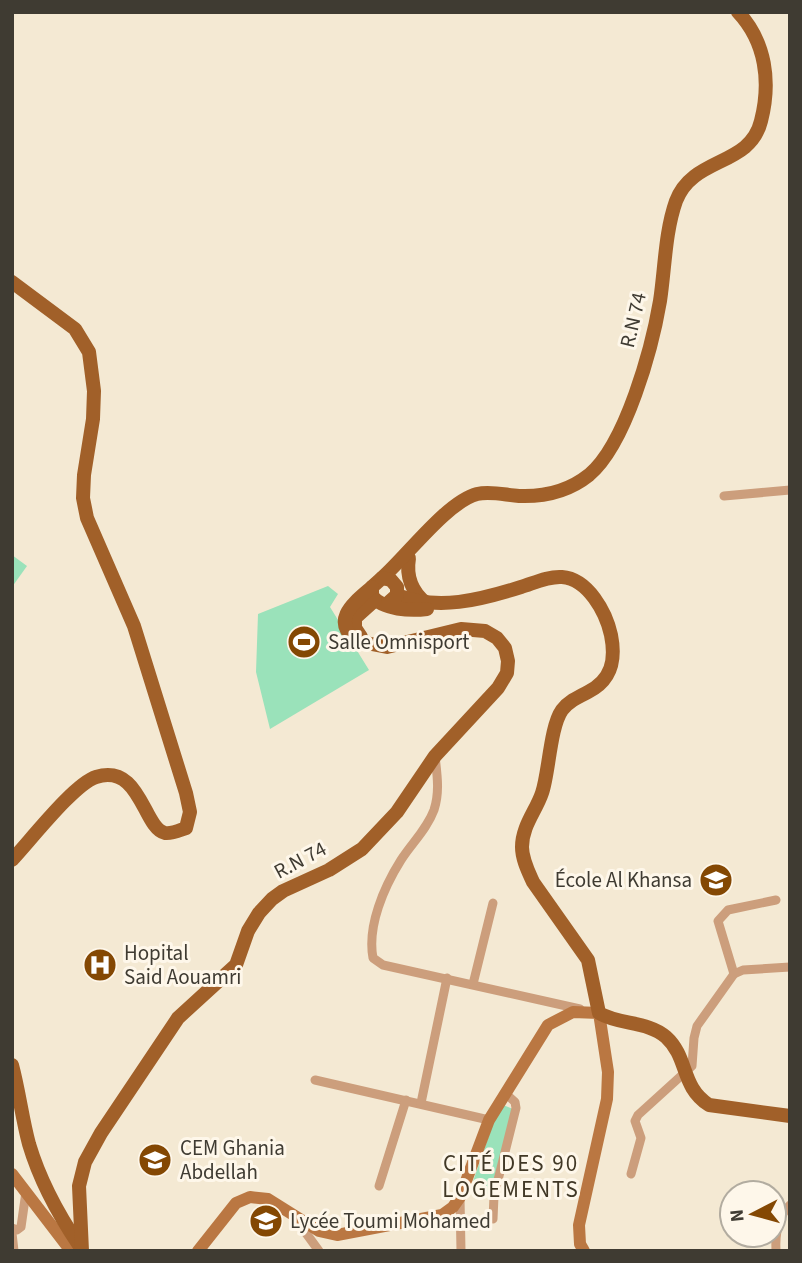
<svg xmlns="http://www.w3.org/2000/svg" width="802" height="1263" font-family="'Source Sans 3',sans-serif">
<style>
.green{fill:#9ae2ba}
.lines{fill:none;stroke-linecap:round;stroke-linejoin:round}
.street{stroke:#cc9e7c;stroke-width:9}
.secondary{stroke:#ba7742;stroke-width:12}
.primary{stroke:#a16029;stroke-width:14}
.labels{text-anchor:middle;stroke-width:6;stroke-linejoin:round;paint-order:stroke}
.street-label{font-size:21px;fill:#3f3b32;stroke:#fef7ea}
.poi-label{font-size:21px;fill:#3f3b32;stroke:#fef7ea;text-anchor:start}
.neighbourhood-label{font-size:23px;letter-spacing:2px;fill:#413826;stroke:#fef7ea}
</style>
<rect width="100%" height="100%" fill="#f4e9d3"/>
<g class="green">
<path d="M12,555L27,566L12,587Z"/>
<path d="M328,586L338,594L330,607L369,670L270,729L256,672L258,614Z"/>
<path d="M503,1105L513,1109L491,1195L470,1190L494,1121Z"/>
</g>
<g class="lines">
<g class="street">
<path d="M724,496L790,490"/>
<path d="M435,756C437,774 440,792 434,810C427,829 412,843 401,860C384,887 367,926 373,958L383,965L580,1009"/>
<path d="M734,974L718,921L728,910L776,900"/>
<path d="M473,984L493,903"/>
<path d="M315,1080L489,1120"/>
<path d="M421,1103L447,978"/>
<path d="M631,1174L641,1138L635,1121L638,1115L692,1066L694,1038L697,1026L734,974L743,970L790,967"/>
<path d="M379,1186L406,1100"/>
<path d="M460,1198L461,1251"/>
<path d="M295,1218L319,1251"/>
<path d="M493,1219L494,1196L516,1108L515,1102L505,1093"/>
<path d="M12,1228L17,1230L21,1227L26,1192"/>
<path d="M12,1233L14,1251"/>
<path d="M776,1251C775,1235 778,1216 790,1205"/>
</g>
<g class="secondary">
<path d="M12,1174L71,1251"/>
<path d="M198,1251L236,1203L250,1197L268,1199L319,1231L337,1235L442,1215L453,1207L460,1197L489,1120L548,1025L573,1012L599,1013L608,1072L607,1099L579,1225L580,1244L584,1251"/>
</g>
<g class="primary">
<path d="M12,282L75,329L89,352L94,391L93,419L84,475L83,498L87,518L134,626L186,793L190,812L186,828C180,830 172,834 165,833C143,828 141,763 96,777C74,784 30,841 12,860"/>
<path d="M409,558C406,576 411,591 426,603"/>
<path d="M382,578C407,556 447,502 477,494C491,491 505,495 519,496C544,497 569,491 589,475C626,444 652,348 660,301C665,268 665,232 676,201C693,156 750,167 761,121C771,82 766,42 738,12"/>
<path d="M397,595C438,611 480,600 521,587C534,583 548,576 562,577C588,579 606,612 611,635C616,660 612,680 588,692C578,697 569,701 562,710C550,727 549,773 542,793C536,811 522,826 522,847C522,859 528,871 533,882L588,960L599,1013C619,1025 648,1021 666,1037C689,1058 680,1086 709,1105L790,1116"/>
<path d="M387,604L397,595V587L391,580L382,578L372,587V596C383,610 411,611 427,609"/>
<path d="M361,637L355,628V618L375,600"/>
<path d="M12,1065C19,1091 22,1118 29,1144C40,1181 58,1214 79,1245"/>
<path d="M82,1251L79,1186L85,1162L101,1133L178,1018L236,965L248,931L259,913L272,899L283,891L329,870L362,849L397,812L435,756L498,688L507,673L508,661L505,648L497,638L485,631L461,629L387,647L356,641C330,619 355,602 372,587"/>
</g>
</g>
<defs>
<symbol id="stadium-disc" viewBox="-11 -11 22 22"><circle r="9.5" fill="#844803" stroke="#fef7ea"/><path d="M0-5a6.5 5 0 1 0 0 10a6.5 5 0 1 0 0-10ZM-3.5-1.8h7v3.6h-7Z" fill="#fff"/></symbol>
<symbol id="school-disc" viewBox="-11 -11 22 22"><circle r="9.5" fill="#844803" stroke="#fef7ea"/><path d="M0-5L7-2L0 1L-7-2ZM-4 1L0 2.5L4 1V4Q0 6-4 4Z" fill="#fff"/></symbol>
<symbol id="hospital-disc" viewBox="-11 -11 22 22"><circle r="9.5" fill="#844803" stroke="#fef7ea"/><path d="M-5-5h3v3.5h4V-5h3V5h-3V1.5h-4V5h-3Z" fill="#fff"/></symbol>
</defs>
<g fill-rule="evenodd">
<use href="#stadium-disc" x="285" y="623" width="38" height="38"/>
<use href="#school-disc" x="697" y="861" width="38" height="38"/>
<use href="#hospital-disc" x="81" y="946" width="38" height="38"/>
<use href="#school-disc" x="136" y="1141" width="38" height="38"/>
<use href="#school-disc" x="247" y="1202" width="38" height="38"/>
</g>
<g class="labels">
<g class="street-label">
<text transform="translate(633 320) rotate(-77)" y="7">R.N 74</text>
<text transform="translate(300 860) rotate(-28)" y="7">R.N 74</text>
</g>
<g class="poi-label">
<text x="328" y="649">Salle Omnisport</text>
<text x="692" y="887" text-anchor="end">École Al Khansa</text>
<text x="124" y="960">Hopital<tspan x="124" dy="24">Said Aouamri</tspan></text>
<text x="180" y="1155">CEM Ghania<tspan x="180" dy="24">Abdellah</tspan></text>
<text x="290" y="1228">Lycée Toumi Mohamed</text>
</g>
<g class="neighbourhood-label">
<text x="511" y="1171">CITÉ DES 90<tspan x="511" dy="26">LOGEMENTS</tspan></text>
</g>
</g>
<rect width="802" height="1263" fill="none" stroke="#3f3b32" stroke-width="28"/>
<g transform="translate(753 1214) rotate(264)"><circle r="33" fill="#fef7ea" stroke="#b2aca0" stroke-width="2"/>
<path d="M0-5L12 26L0 18L-12 26Z" fill="#844803"/>
<text y="-10" font-size="19" font-weight="bold" text-anchor="middle" fill="#3f3b32">N</text>
</g>
</svg>
